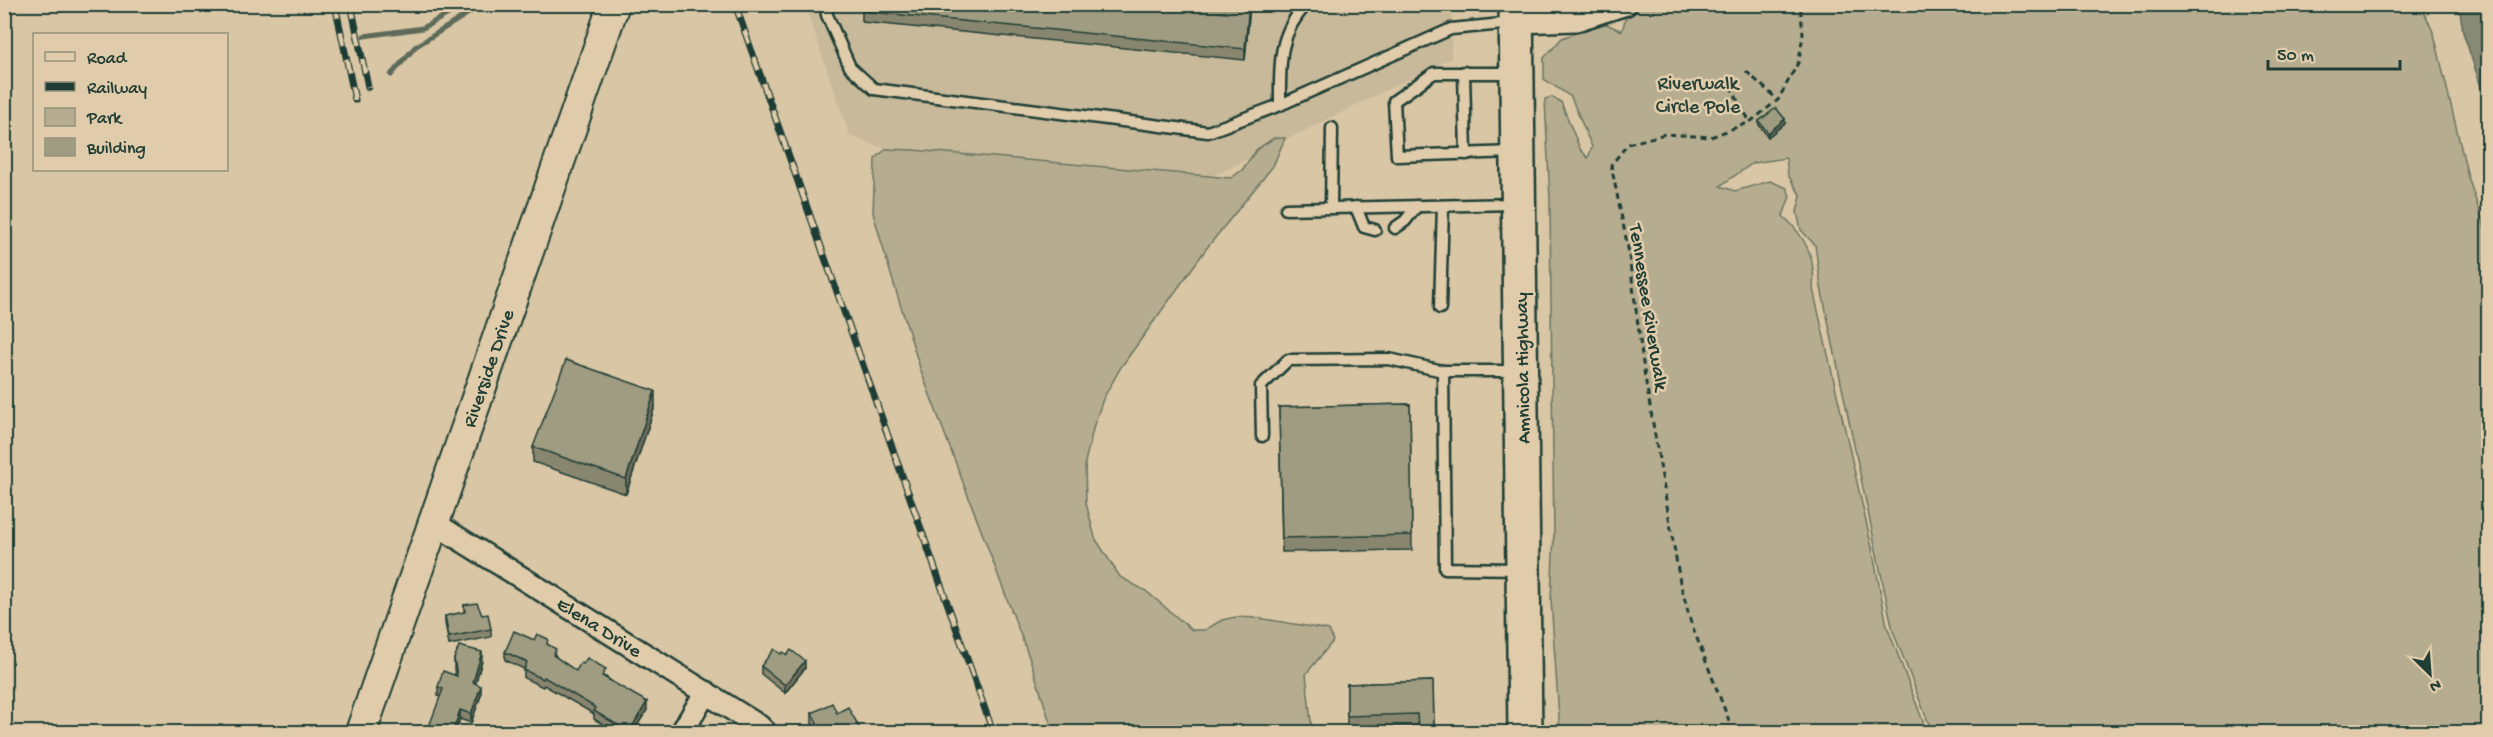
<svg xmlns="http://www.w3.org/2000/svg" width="2493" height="737" font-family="'Gochi Hand',sans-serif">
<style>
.built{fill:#c7b99a}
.green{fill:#b6ad90;stroke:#6a7562;stroke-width:1.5}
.water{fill:#878a74;stroke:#5d6b5a;stroke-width:1.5}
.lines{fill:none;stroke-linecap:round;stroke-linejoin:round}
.stream{stroke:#5d6b5a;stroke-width:5}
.lane-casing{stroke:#1f3d34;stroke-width:15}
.street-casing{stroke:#1f3d34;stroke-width:26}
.secondary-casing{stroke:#1f3d34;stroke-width:34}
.primary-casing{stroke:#1f3d34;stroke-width:38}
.path{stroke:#1f3d34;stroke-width:3;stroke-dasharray:6 4.5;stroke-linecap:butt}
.lane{stroke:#e0ccaa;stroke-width:10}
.street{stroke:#e0ccaa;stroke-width:21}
.secondary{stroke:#e0ccaa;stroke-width:30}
.primary{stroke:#e0ccaa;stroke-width:33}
.rail-casing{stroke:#1f3d34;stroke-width:7}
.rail{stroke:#e0ccaa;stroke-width:4.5;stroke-dasharray:14;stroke-linecap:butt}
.wall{fill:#898670;stroke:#1f3d34;stroke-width:1.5}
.shaded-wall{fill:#6f6d5b;stroke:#1f3d34;stroke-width:1.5}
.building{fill:#9f9c82;stroke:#1f3d34;stroke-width:1.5}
.labels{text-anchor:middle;stroke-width:5;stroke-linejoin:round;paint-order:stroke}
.park-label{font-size:20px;fill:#274339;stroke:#e0ccaa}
.street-label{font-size:20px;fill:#1f3d34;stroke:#e0ccaa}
</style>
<rect width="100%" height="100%" fill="#d8c6a5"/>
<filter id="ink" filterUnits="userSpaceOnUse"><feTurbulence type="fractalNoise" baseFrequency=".0167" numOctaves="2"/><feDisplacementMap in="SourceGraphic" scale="12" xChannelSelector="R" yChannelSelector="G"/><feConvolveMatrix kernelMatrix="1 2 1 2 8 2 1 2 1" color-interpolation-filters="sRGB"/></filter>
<g filter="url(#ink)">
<path class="built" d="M805,5H1452L1451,58L1213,176L886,149L850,136Z"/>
<g class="green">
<path d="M1629,5H2421L2434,34L2468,177L2488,237V732H1932L1893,631L1821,287L1815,245L1801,230L1797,212L1801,196L1788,175L1786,158L1753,163L1720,186L1735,191L1770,181L1787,188L1790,196L1783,216C1806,237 1816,258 1813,289L1872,548L1887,626L1927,732H1560L1551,600L1554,534L1551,304L1550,199L1545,99L1552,97L1561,102L1580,149L1588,158L1592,147L1571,97L1544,79V58L1562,38L1604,23L1622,31Z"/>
<path d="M1274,138H1285L1273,166L1206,249L1121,367L1103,399L1094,425L1085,462L1086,503L1095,538L1120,577L1146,591L1192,630H1205L1222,620L1236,617L1258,618L1329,630L1333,641L1306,674L1312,732H1053L1032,665L921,371L892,278L873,213L875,159L886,149L913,150L1231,178L1242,170L1257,149Z"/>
</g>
<path class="water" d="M2459,5H2488V108L2463,32Z"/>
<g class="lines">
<g class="stream">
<path d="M364,36L423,28L466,4"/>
<path d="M391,75L415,47L483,4"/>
</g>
<defs>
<g id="lane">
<path d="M826,4L827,15L850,67L874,89L1208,132L1280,105"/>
<path d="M1307,4C1277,34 1280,67 1280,105L1451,29L1513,23"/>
<path d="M1464,72L1466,154"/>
<path d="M1514,73H1434L1394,101L1397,156L1515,152"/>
<path d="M1356,207L1364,227L1375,230"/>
<path d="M1331,208L1332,128"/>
<path d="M1286,209L1516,204"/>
<path d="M1395,228L1405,221L1417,206"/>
<path d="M1440,308L1443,206"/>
<path d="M1443,371L1445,568L1520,569"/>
<path d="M1262,436L1261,386L1288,360L1389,359L1443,371H1518"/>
</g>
<g id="street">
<path d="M1517,22L1576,20L1626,4"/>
<path d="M434,523L759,726L765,732"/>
<path d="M682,732L706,692"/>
</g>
<path id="secondary" d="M361,732L614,4"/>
<path id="primary" d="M1516,4L1525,732"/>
</defs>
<use href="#lane" class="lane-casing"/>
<use href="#street" class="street-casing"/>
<use href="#secondary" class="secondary-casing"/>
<use href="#primary" class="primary-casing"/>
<g class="path">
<path d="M1746,71L1778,100"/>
<path d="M1730,86L1750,122"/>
<path d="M1731,732L1728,718L1691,623L1680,582L1644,371L1628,248L1611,165L1628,144L1665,134L1711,137L1750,122L1778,100L1799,61L1803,34L1800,4"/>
</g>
<use href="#lane" class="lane"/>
<use href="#street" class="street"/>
<use href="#secondary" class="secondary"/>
<use href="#primary" class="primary"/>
<defs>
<g id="rail">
<path d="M335,4L355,100"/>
<path d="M351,4L368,87"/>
<path d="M735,4L993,732"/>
</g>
</defs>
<use href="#rail" class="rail-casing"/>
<use href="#rail" class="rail"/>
</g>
<g class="wall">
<path d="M862,4H1250L1245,60L862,22Z"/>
<path d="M1759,121L1785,123L1768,137L1759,125Z"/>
<path d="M1410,404L1412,550L1282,552L1279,407Z"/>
<path d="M655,406L626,494L533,462V447Z"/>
<path d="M464,605L482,615L491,629V637L449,645L445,623V616L464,612Z"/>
<path d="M534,640L548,645L556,656V657L576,671L606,677L647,710L633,732H616L594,719V714L544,685L543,687L524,678V669L505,660V652Z"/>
<path d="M781,654L805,668L785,693L761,674V666Z"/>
<path d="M454,659L482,661L475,683L481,695L471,723L460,719L440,697L438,696V687L455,675L454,669Z"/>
<path d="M1433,681L1434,732H1418L1417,726L1347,728V684Z"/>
<path d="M812,713H837L862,732H816L812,725Z"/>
</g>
<g class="shaded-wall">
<path d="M1249,4H1250L1245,60V49Z"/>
<path d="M1785,119V123L1768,137V133Z"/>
<path d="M655,391V406L626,494V479Z"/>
<path d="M482,652V661L473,692V682Z"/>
<path d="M805,661V668L785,693V685Z"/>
<path d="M481,686V695L471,723V714Z"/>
<path d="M647,702V710L633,732H629Z"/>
<path d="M460,710V719L456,732H453Z"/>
</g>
<g class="building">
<path d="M862,4H1249L1245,49L862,11Z"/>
<path d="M1776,108L1785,119L1768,133L1759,121Z"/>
<path d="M566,360L655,391L626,479L533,447Z"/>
<path d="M1410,404L1412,535L1282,538L1279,407Z"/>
<path d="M477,603L482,615L488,614L491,629L449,637L445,616L465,612L464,605Z"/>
<path d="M514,631L534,640L537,634L548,639L547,644L556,649L553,655L576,671L581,662L583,664L587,658L606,669L602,676L647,702L629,732L594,711L596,708L544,677L543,679L524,670L527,662L505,652Z"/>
<path d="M459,646L482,652L473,682L481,686L471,714L460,710L453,732H427L443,689L438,687L443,671L457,676L454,659Z"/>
<path d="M774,649L781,654L783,652L787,655L791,650L805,661L785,685L761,666Z"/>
<path d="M1433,681L1434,727H1418L1417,714L1347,716V684Z"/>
<path d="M832,703L837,713L848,707L862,732H822L812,713Z"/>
</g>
</g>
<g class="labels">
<g class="park-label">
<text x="1698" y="89">Riverwalk<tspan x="1698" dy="23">Circle Pole</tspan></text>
</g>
<g class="street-label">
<text transform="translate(1650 307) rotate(81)" y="7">Tennessee Riverwalk</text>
<text transform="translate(487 368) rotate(-71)" y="7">Riverside Drive</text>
<text transform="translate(1521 368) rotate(-91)" y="7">Amnicola Highway</text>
<text transform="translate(600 626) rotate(32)" y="7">Elena Drive</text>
</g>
</g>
<rect width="2493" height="737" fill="none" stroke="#e0ccaa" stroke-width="24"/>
<rect x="12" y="12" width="2469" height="713" fill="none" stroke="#1f3d34" stroke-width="2" filter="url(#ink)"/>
<rect x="33" y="33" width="195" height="138" fill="#e0ccaa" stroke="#93937b" stroke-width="1.5"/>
<rect x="45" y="52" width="30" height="9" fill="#e0ccaa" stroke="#93937b" stroke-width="1.5"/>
<text x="87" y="63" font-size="18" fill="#1f3d34">Road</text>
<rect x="45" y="82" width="30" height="9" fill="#1f3d34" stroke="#93937b" stroke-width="1.5"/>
<text x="87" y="93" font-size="18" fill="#1f3d34">Railway</text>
<rect x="45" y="108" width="30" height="18" fill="#b6ad90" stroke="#93937b" stroke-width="1.5"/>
<text x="87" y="123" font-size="18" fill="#1f3d34">Park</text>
<rect x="45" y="138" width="30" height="18" fill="#9f9c82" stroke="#93937b" stroke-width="1.5"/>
<text x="87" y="153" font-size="18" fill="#1f3d34">Building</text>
<g transform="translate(2430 674) rotate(155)" stroke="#e0ccaa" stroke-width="4.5" paint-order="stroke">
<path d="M0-4.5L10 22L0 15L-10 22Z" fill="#1f3d34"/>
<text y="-9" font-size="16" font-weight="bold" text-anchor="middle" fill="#1f3d34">N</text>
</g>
<path d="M2268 60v9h132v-9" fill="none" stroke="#1f3d34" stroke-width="3"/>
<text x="2277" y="60" font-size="18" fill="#1f3d34" stroke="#e0ccaa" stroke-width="4.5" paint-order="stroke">50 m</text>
</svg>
